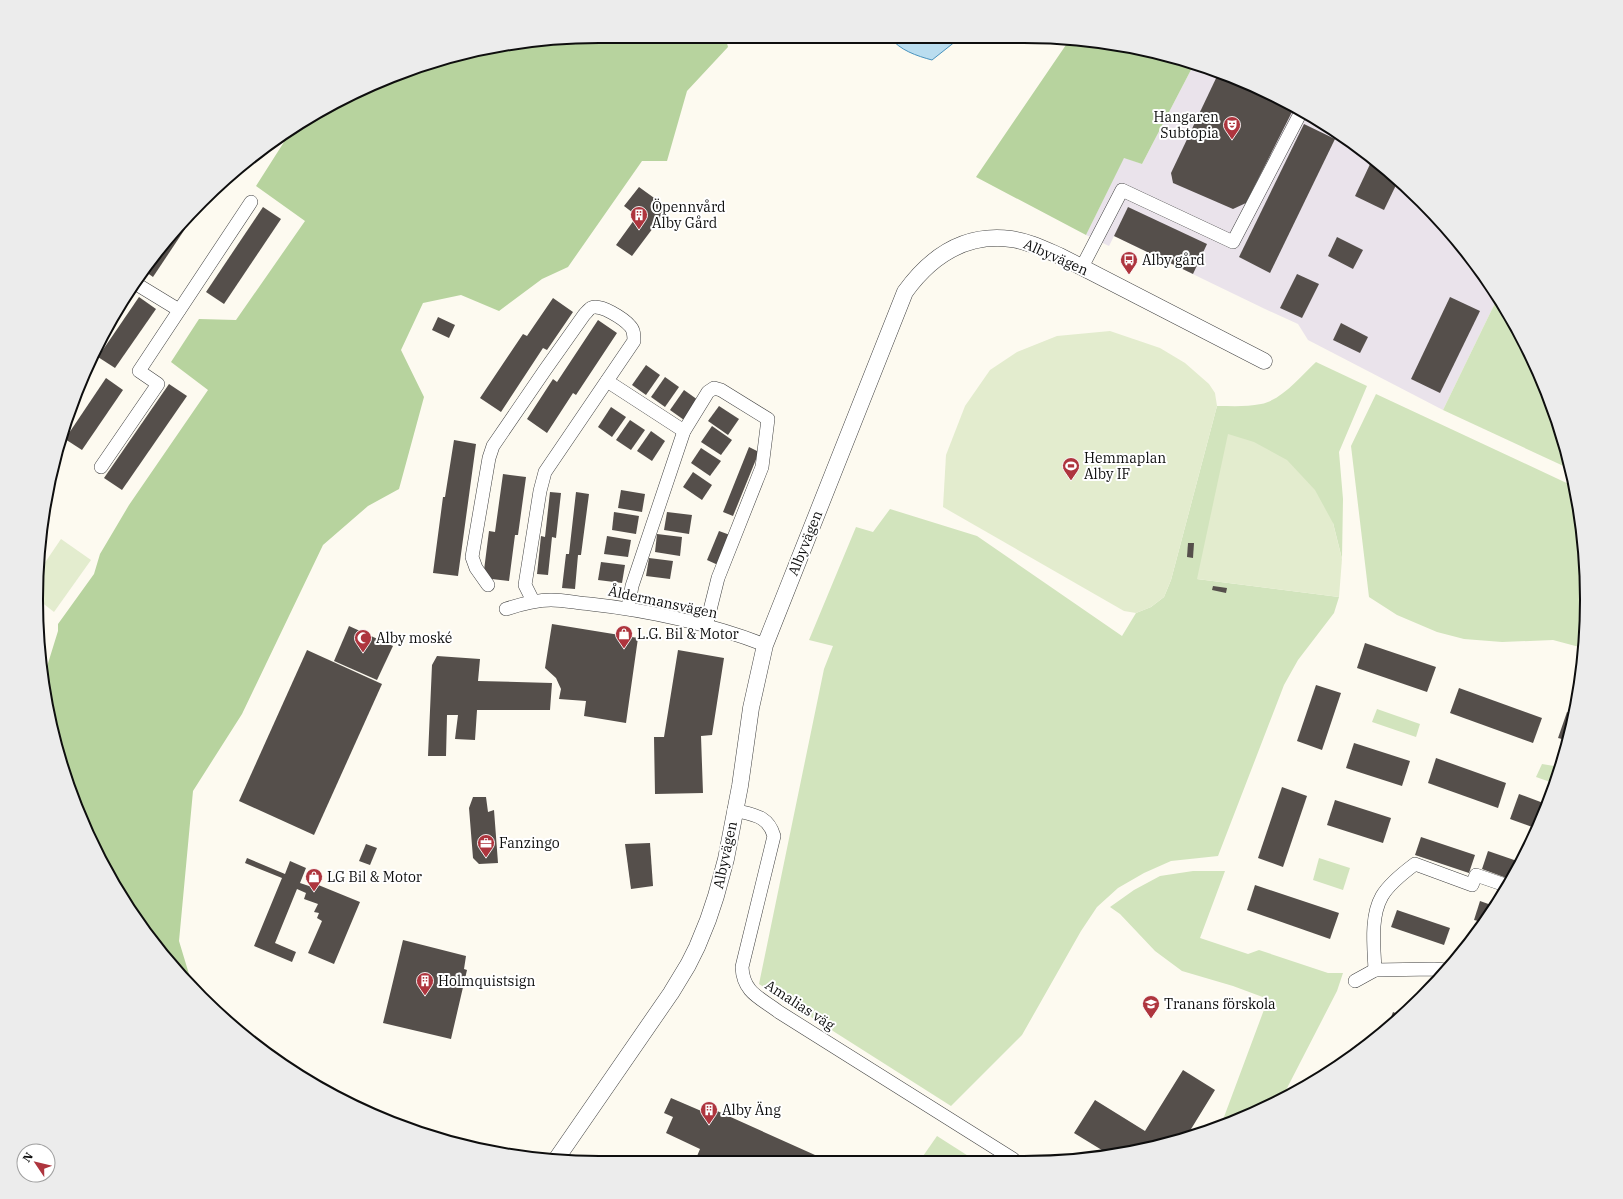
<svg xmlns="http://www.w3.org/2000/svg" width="1623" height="1199" font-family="'IBM Plex Serif',serif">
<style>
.industrial{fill:#eae3eb}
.green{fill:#d2e4bd}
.forest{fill:#b7d39e}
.pitch{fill:#e3ecce}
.water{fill:#baddef;stroke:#4993be}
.building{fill:#554f4b}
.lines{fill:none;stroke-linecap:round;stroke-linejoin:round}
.minor-casing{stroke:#414141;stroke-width:14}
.tertiary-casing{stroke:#414141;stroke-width:17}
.minor{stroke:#fff;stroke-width:13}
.tertiary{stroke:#fff;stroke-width:16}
.labels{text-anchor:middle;stroke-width:4;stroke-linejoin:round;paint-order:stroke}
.poi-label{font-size:14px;fill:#0e0e0e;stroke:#fff;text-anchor:start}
.street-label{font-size:14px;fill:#0e0e0e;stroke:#fff}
.rim{fill:none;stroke:#0e0e0e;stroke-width:2}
</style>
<rect width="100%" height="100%" fill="#fdfaf0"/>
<path class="industrial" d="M1194,64L1239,79L1337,131L1422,201L1471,257L1497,299L1443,410L1308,340L1298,324L1265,309L1114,236L1109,246L1086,235L1124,157L1142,164Z"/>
<g class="green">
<path d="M1497,299L1529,350L1568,454L1570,469L1443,410Z"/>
<path d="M1316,362L1367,386L1339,452L1343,499L1342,559L1333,523L1197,579L1339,597L1334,613L1298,660L1284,685L1218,856L1171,861L1144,873L1118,888L1097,907L1081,931L1022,1035L951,1106L759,984L824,669L833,646L809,640L856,527L873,532L890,509L977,536L1122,636L1136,613L1151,607L1164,597L1171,580L1217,406C1232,406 1247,407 1261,404C1282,400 1301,376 1316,362Z"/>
<path d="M1376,394L1573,486L1586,563L1583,648L1553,640L1502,642L1464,639L1437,632L1397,615L1369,597L1351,446Z"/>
<path d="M1377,709L1420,724L1416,737L1372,722Z"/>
<path d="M1542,764L1560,767L1556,784L1536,777Z"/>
<path d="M1319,858L1350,868L1343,890L1313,880Z"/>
<path d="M1193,871H1225L1200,938L1248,954L1259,950L1328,973H1343L1337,991L1284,1094L1239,1120L1221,1125L1268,999L1233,986L1182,971L1155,951L1120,914L1110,907L1134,890L1160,876Z"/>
<path d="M937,1136L973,1159H921Z"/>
</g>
<g class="forest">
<path d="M599,36H725L728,47L687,91L667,161H642L568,267L542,279L499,311L461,295L423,303L401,350L424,397L399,489L368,506L323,545L242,714L193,791L179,941L192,984L220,1006L234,1027L228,1023L152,942L111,881L66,781L45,673L58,631V624L94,574L100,554L129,505L208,390L171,362L199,319L236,320L305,221L256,186L291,131L318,112L453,55Z"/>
<path d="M1070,39L1169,55L1194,64L1142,164L1124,158L1086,235L976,177Z"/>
</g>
<g class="pitch">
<path d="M1110,331L1160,348L1185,363L1209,384L1215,393L1217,406L1171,580L1164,597L1151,607L1136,613L1124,611L943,507L946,455L965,406L990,370L1017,352L1057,336Z"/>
<path d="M1228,434L1254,442L1287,460L1315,490L1333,523L1342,559L1339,597L1197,579Z"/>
<path d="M61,539L91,560L54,612L40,601L42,567Z"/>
</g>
<path class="water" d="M890,37H959L956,41L932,60C917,56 899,50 890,37Z"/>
<g class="building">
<path d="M1219,72L1239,79L1294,108L1246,203L1233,209L1173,183L1171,173Z"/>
<path d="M1304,124L1335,139L1270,273L1239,257Z"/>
<path d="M1372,160L1398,181L1384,210L1355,196Z"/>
<path d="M639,187L668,208L632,256L616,245L637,216L624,206Z"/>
<path d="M207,197L194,217L189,214L200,203Z"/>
<path d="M263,207L281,219L224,304L206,292Z"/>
<path d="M1128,207L1207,244L1193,274L1114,236Z"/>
<path d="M179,225L185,229L153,277L146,272Z"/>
<path d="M1337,237L1363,250L1353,269L1328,256Z"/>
<path d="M1297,274L1319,284L1302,318L1280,308Z"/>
<path d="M139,297L156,309L115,368L98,357Z"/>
<path d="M1450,297L1480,311L1440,393L1411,379Z"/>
<path d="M553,298L573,312L547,350L543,348L501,412L480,398L523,334L527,336Z"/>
<path d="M438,317L455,325L449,338L432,330Z"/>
<path d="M598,320L617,333L576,395L573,393L547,433L527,419L553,379L557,382Z"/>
<path d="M1341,323L1368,337L1360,353L1333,340Z"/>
<path d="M646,365L660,375L646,395L632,385Z"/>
<path d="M665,377L679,387L665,407L651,397Z"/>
<path d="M106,378L123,390L82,450L65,439Z"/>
<path d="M169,384L187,396L122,490L104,478Z"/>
<path d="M684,390L698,400L684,420L670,410Z"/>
<path d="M719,406L739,419L728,435L708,421Z"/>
<path d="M611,407L626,417L612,437L598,427Z"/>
<path d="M630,420L645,430L631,450L616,440Z"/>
<path d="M712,426L732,440L721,455L701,442Z"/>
<path d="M651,431L665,441L652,461L637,451Z"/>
<path d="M454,440L476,444L458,576L433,573L443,497H445Z"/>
<path d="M749,447L759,452L733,516L723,512Z"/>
<path d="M701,448L721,461L710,476L691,463Z"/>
<path d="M693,472L712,485L702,500L683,487Z"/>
<path d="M503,474L526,477L518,535H515L509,581L483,578L489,531L495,532Z"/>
<path d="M621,490L645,494L642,512L618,508Z"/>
<path d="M550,492L561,493L556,538L552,537L548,575L537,574L541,536L545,537Z"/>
<path d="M576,492L589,494L581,555H578L575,589L562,588L566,554H569Z"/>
<path d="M614,512L639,516L636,534L612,530Z"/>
<path d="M667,512L692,515L689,534L664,530Z"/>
<path d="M719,531L730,535L718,565L707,560Z"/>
<path d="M657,534L682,537L680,556L655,552Z"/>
<path d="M607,536L631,540L628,557L604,554Z"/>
<path d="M1188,543H1194L1193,558L1187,557Z"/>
<path d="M649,558L673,561L670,579L646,576Z"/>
<path d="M601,562L625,565L622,583L598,580Z"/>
<path d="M1213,586L1227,588L1226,593L1212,590Z"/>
<path d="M552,624L638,638L626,723L584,716L586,701L559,699L561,689L556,678L545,668Z"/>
<path d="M349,626L393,646L377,680L334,661Z"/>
<path d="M1365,643L1436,667L1427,692L1357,668Z"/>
<path d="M307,650L382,684L314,835L239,801Z"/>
<path d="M678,650L724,658L712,735L701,736L703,793L655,794L654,737H664Z"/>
<path d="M437,656L480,659L478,681L552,683L550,710H477L475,740L455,739L458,715H447L446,756H428L432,665Z"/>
<path d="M1316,685L1341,693L1322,750L1297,741Z"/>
<path d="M1459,688L1542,718L1533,743L1450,713Z"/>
<path d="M1567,712L1573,714L1566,740L1558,738Z"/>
<path d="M1354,743L1410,761L1402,786L1346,768Z"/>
<path d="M1436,758L1506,783L1498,808L1428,783Z"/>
<path d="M1282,787L1307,796L1283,867L1258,858Z"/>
<path d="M1519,794L1546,804L1535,828L1510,819Z"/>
<path d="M473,797H486L488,812L494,810L498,863L479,864L473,858L469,808Z"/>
<path d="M1335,800L1391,818L1383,843L1327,825Z"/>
<path d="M1421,837L1475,855L1469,873L1415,855Z"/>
<path d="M650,843L653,886L631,889L625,844Z"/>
<path d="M366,844L377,848L370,865L359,861Z"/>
<path d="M1488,851L1520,862L1512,880L1482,869Z"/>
<path d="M247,858L285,874L290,861L306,868L300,883L309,886L311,882L360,902L334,964L308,953L322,921L317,918L319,913L314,912L318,904L304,899L306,893L297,889L275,943L296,952L292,962L254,946L282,878L245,863Z"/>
<path d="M1255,885L1339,913L1330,939L1247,910Z"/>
<path d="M1480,901L1494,906L1482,922L1474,920Z"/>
<path d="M1397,910L1450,928L1444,945L1391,927Z"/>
<path d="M403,940L466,956L464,969L467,970L451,1039L383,1023Z"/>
<path d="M1393,1012L1400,1015L1387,1028Z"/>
<path d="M1183,1070L1215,1090L1188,1134L1110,1155L1074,1133L1095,1100L1145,1131Z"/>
<path d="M671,1098L713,1116L715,1110L815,1155L812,1160L695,1161L700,1149L666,1133L673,1117L664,1113Z"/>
</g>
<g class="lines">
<defs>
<g id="minor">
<path d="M1082,267L1122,190L1233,242L1301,112"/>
<path d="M138,285L179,310"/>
<path d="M607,381L684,431"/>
<path d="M101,467L158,384L139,371L251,202"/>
<path d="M488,585L476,568L472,557L489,458L493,446L545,370L584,315C586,313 589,309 591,308C600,303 624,319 630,326C634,330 634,335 634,341L545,472L540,491L525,585L533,601"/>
<path d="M628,608L632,586L684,431L708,392L714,388L721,390L768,419L762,467L718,578L706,626"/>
<path d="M506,609C521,604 535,600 551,600C564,600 577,603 590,604C646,610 712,624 765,645"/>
<path d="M734,810C753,815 768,815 774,836L742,967C743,993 761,998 779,1012L1013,1159"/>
<path d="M1448,970L1434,969L1375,970C1374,947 1370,917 1382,896C1389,884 1403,873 1415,864L1472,885L1476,875L1508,886"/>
<path d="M1355,981L1375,970"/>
</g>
<path id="tertiary" d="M555,1161L671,993L688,965L697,947L708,920L716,896L726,859L740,786L751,708L765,645L905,292C931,256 965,233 1011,239C1028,241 1044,249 1060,256L1264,361"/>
</defs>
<use href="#minor" class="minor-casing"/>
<use href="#tertiary" class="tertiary-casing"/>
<use href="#minor" class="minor"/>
<use href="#tertiary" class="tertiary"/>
</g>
<defs>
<symbol id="theatre-pin" viewBox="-11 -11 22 30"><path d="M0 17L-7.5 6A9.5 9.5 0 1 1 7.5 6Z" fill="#ae353e" stroke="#fff"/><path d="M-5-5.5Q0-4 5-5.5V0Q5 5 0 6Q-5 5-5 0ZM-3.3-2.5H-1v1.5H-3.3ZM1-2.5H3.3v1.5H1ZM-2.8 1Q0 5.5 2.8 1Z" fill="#fff"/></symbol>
<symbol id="building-pin" viewBox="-11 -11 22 30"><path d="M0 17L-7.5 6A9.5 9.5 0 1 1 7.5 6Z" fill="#ae353e" stroke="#fff"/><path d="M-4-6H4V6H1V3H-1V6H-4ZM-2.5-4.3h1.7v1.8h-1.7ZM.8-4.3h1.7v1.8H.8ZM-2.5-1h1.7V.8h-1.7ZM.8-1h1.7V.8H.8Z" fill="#fff"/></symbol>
<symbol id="bus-pin" viewBox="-11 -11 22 30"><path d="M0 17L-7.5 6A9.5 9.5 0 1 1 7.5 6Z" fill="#ae353e" stroke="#fff"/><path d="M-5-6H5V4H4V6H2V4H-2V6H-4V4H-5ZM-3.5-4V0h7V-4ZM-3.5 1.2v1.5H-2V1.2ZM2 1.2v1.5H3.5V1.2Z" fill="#fff"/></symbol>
<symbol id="stadium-pin" viewBox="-11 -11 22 30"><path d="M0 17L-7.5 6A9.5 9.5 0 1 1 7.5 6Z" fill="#ae353e" stroke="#fff"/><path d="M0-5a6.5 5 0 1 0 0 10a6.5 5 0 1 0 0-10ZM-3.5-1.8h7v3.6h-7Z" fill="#fff"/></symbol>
<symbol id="shop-pin" viewBox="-11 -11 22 30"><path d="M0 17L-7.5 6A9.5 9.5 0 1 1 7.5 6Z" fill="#ae353e" stroke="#fff"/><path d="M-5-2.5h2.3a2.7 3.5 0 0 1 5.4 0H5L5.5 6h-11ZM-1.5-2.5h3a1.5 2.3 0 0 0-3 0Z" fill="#fff"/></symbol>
<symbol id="mosque-pin" viewBox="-11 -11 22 30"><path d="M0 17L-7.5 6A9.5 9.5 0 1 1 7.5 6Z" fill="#ae353e" stroke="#fff"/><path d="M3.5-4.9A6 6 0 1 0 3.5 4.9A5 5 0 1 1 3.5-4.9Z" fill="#fff"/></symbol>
<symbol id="office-pin" viewBox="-11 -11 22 30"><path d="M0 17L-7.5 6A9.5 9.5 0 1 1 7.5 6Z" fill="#ae353e" stroke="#fff"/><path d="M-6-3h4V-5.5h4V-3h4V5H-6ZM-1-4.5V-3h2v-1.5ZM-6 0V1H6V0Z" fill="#fff"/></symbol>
<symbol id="school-pin" viewBox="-11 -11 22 30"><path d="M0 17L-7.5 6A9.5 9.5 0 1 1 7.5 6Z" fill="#ae353e" stroke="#fff"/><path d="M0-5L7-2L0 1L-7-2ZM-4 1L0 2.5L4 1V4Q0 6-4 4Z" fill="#fff"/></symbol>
</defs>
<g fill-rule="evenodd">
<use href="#theatre-pin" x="1222" y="115" width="20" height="27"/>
<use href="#building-pin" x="629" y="205" width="20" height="27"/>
<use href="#bus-pin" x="1119" y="250" width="20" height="27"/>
<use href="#stadium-pin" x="1061" y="456" width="20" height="27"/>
<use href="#shop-pin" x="614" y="624" width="20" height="27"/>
<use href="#mosque-pin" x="353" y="628" width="20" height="27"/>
<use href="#office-pin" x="476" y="833" width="20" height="27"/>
<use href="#shop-pin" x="304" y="867" width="20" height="27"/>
<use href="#building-pin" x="415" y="971" width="20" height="27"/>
<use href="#school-pin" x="1141" y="994" width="20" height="27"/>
<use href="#building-pin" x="699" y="1100" width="20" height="27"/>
</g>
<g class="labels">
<g class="poi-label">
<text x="1219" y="122" text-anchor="end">Hangaren<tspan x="1219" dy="16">Subtopia</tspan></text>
<text x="652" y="212">Öpennvård<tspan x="652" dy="16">Alby Gård</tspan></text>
<text x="1142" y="265">Alby gård</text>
<text x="1084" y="463">Hemmaplan<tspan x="1084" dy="16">Alby IF</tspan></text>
<text x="637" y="639">L.G. Bil &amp; Motor</text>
<text x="376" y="643">Alby moské</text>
<text x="499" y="848">Fanzingo</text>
<text x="327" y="882">LG Bil &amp; Motor</text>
<text x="438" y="986">Holmquistsign</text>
<text x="1164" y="1009">Tranans förskola</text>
<text x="722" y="1115">Alby Äng</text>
</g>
<g class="street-label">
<text transform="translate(1056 257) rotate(24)" y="5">Albyvägen</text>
<text transform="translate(805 543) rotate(-68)" y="5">Albyvägen</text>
<text transform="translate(663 602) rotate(12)" y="5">Åldermansvägen</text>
<text transform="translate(725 855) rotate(-78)" y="5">Albyvägen</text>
<text transform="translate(800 1005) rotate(33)" y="5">Amalias väg</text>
</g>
</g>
<path d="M0 0H1623V1199H0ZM599 43H1024A556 556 0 0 1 1580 599V600A556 556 0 0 1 1024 1156H599A556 556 0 0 1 43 600V599A556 556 0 0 1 599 43Z" fill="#ececec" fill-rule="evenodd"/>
<path class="rim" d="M599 43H1024A556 556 0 0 1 1580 599V600A556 556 0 0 1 1024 1156H599A556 556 0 0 1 43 600V599A556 556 0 0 1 599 43Z"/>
<g transform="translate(36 1163) rotate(305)"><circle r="19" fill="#ffffff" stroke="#9f9f9f"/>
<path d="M0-3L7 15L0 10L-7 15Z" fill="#ae353e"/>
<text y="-6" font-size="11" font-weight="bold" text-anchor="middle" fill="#0e0e0e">N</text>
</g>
</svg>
